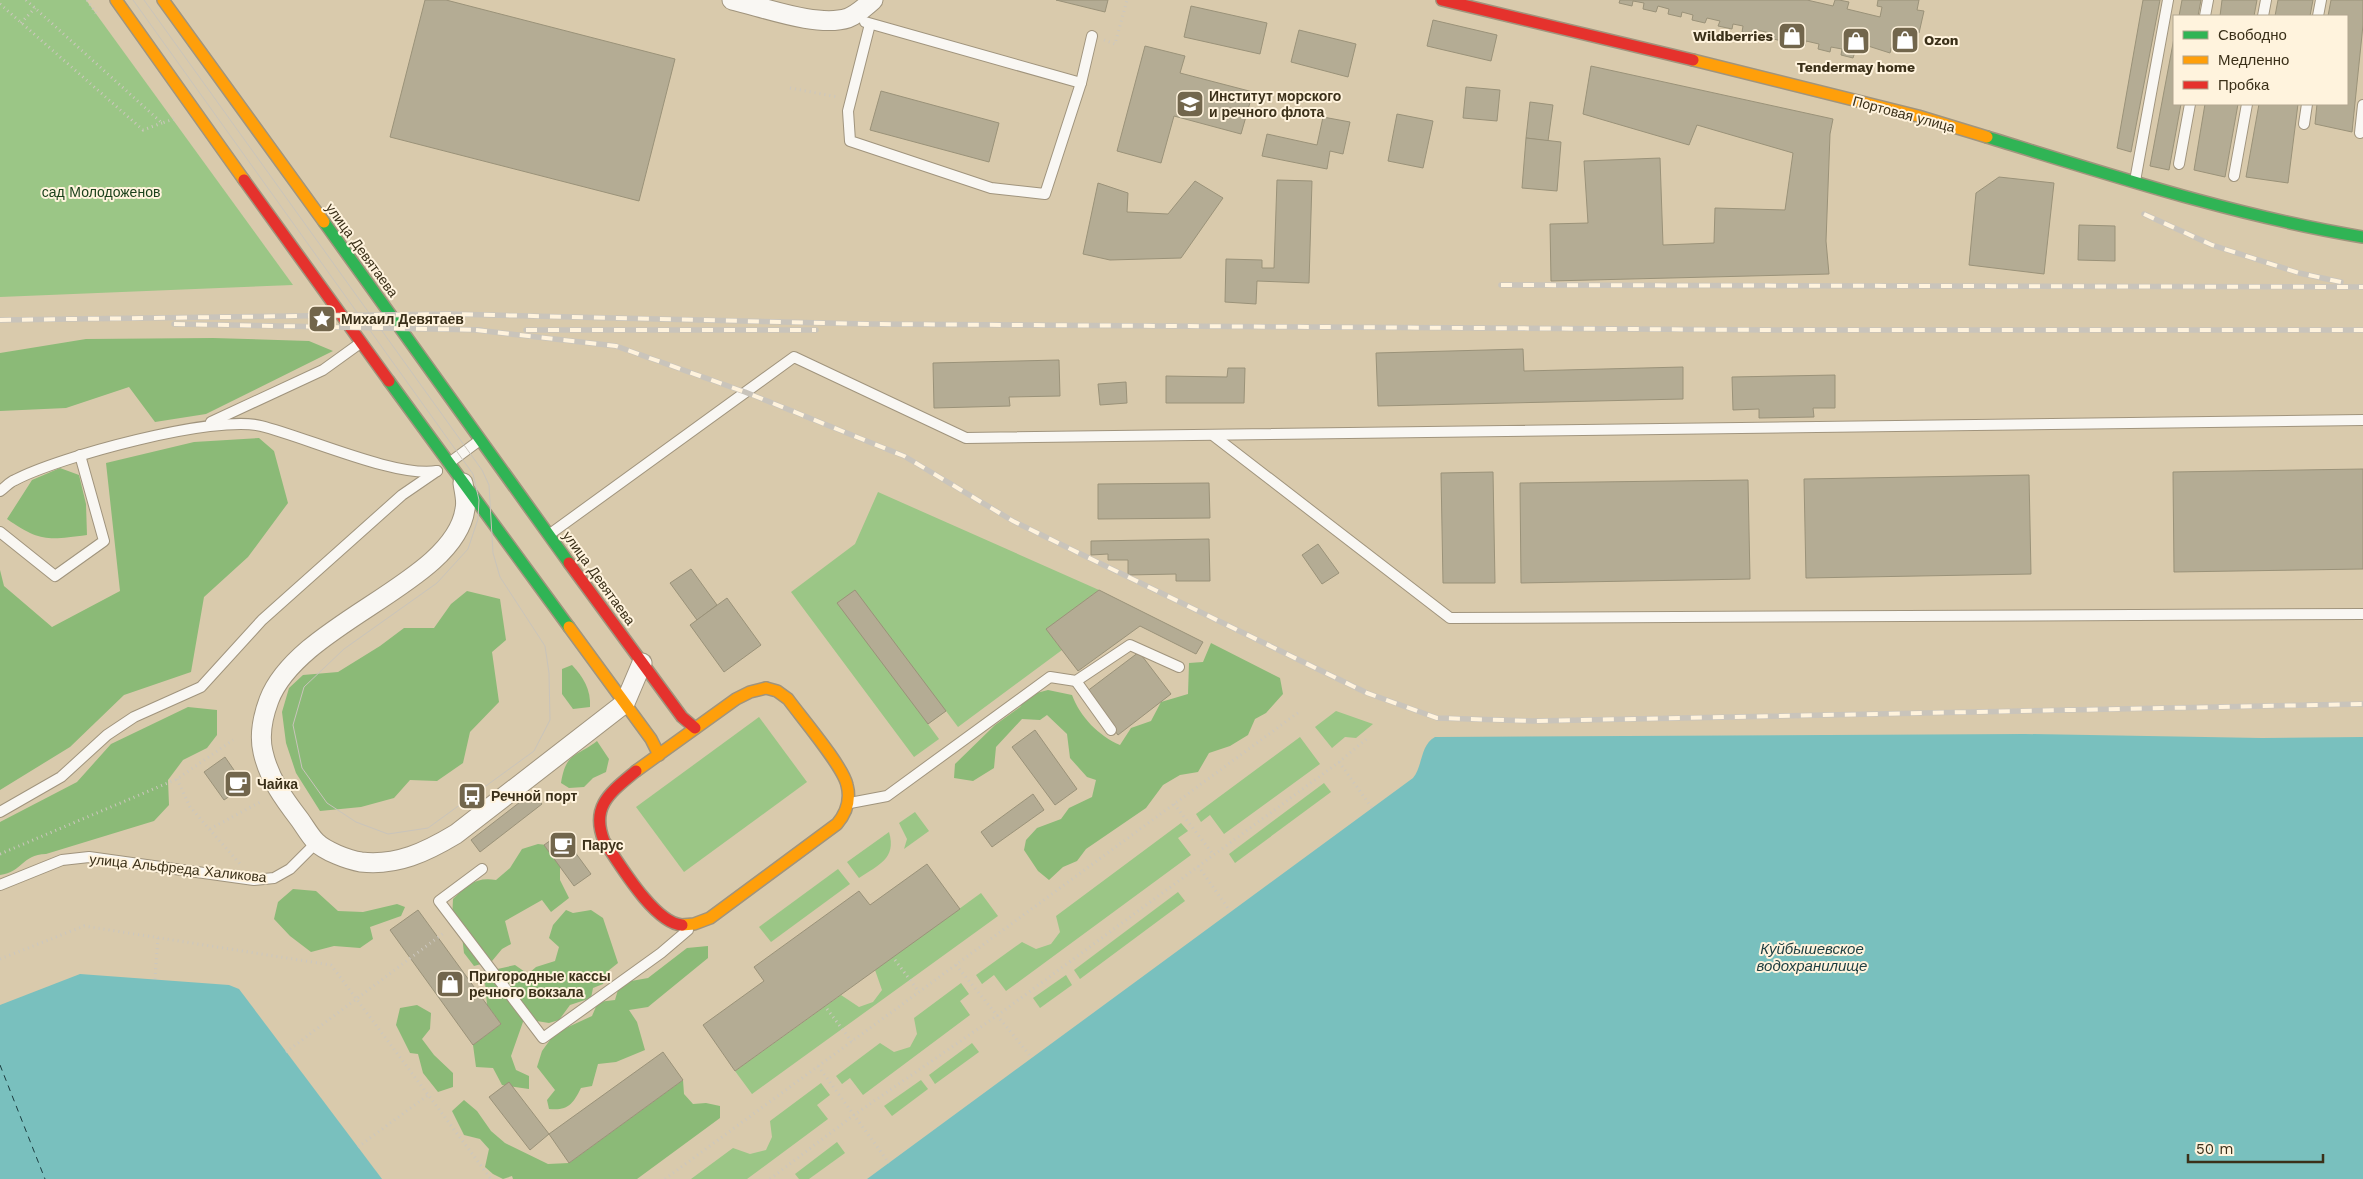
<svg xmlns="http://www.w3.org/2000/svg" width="2363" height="1179" font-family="'Work Sans',sans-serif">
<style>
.green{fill:#9bc686}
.forest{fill:#8bba77}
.water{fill:#79c0be}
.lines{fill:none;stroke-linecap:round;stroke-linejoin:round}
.ferry{stroke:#1c3d40;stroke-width:1;stroke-dasharray:6 5;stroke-linecap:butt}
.building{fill:#b4ac94;stroke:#9a9279}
.lane-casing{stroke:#a0947d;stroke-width:12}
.street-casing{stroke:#a0947d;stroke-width:21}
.fast-casing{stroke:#a0947d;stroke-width:14}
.slow-casing{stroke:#a0947d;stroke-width:14}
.jam-casing{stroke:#a0947d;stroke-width:14}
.path{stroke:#ccc7be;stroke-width:3;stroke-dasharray:1 4;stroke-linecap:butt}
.lane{stroke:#f9f7f3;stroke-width:10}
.street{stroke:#f9f7f3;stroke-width:19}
.fast{stroke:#30b455;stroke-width:11}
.slow{stroke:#ff9f0a;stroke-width:11}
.jam{stroke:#e5322d;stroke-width:11}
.tram{stroke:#c9c4bb;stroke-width:1}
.rail-casing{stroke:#c9c4bb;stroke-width:5.5}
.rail{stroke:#fff3dd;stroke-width:4;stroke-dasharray:11;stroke-linecap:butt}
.labels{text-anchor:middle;stroke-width:4;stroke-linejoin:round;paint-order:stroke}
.poi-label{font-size:14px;font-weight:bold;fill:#3b3019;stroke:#fff3dd;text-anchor:start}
.street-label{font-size:14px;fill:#3b3019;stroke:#fff3dd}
.park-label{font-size:14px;fill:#1b411b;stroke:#fff3dd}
.water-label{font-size:15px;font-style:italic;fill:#1c3d40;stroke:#fff3dd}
</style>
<rect width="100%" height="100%" fill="#d9caac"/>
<g class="green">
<path d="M0,0H86L293,285L0,297Z"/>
<path d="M878,492L1099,590L1047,629L1062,650L958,727L946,711L928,724L939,739L914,757L791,592L855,544Z"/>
<path d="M1336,711L1373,724L1356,738L1345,737L1332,748L1315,727Z"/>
<path d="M759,717L807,782L684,872L636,807Z"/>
<path d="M1300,737L1320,764L1224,834L1210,815L1201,822L1196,814Z"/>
<path d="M1324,783L1331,792L1235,863L1229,854Z"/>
<path d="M915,812L929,831L904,849L907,839L899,823Z"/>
<path d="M1181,823L1188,831L1178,838L1191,855L1006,991L994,975L982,984L976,975L1022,942L1036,949L1051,944L1060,932L1056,916Z"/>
<path d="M889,832C897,859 878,865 859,878L847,862Z"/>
<path d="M838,869L850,884L771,942L759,927Z"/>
<path d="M1178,892L1185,901L1080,979L1074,970Z"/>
<path d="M981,893L998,916L752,1094L735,1071L841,995L859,1007L873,1002L882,990L875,970Z"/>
<path d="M1066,975L1072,985L1040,1008L1033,998Z"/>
<path d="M961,983L969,994L960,1001L970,1015L863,1095L850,1078L842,1084L836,1076L880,1043L894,1052L910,1047L917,1034L914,1018Z"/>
<path d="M972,1043L979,1052L935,1084L929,1075Z"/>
<path d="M921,1080L928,1089L892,1116L884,1106Z"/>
<path d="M821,1083L830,1095L817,1105L828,1119L747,1179H691L733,1148L750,1154L766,1150L772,1137L770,1121Z"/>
<path d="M837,1142L845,1153L809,1179H799L795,1174Z"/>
</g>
<g class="forest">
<path d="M213,338L309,341L333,351L206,414L155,422L129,387L66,408L0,411V353L86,339Z"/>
<path d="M259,438L274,451L288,503L248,557L204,597L191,672L124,695L70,747L0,790V570L4,586L52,627L120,591L106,463L194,442Z"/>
<path d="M60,468L79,475L86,504L87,535C48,540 40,542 7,519L32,480Z"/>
<path d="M467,591L500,599L506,640L492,652L499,702L470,732L463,763L437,781L410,780L394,798L361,807L320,811L296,773L286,743L282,712L289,688L303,675L338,672L380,646L404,628H434L451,604Z"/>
<path d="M1211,643L1280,678L1283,694L1266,713L1255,719L1248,735L1230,746L1209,753L1198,772L1180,775L1163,785L1146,808L1086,849L1077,861L1063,867L1049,880L1038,871L1024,850L1026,840L1037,828L1061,819L1069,808L1092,797L1096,780L1087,777L1070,758L1067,734L1047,715L1040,720L1022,719L996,747L994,768L973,781L954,778L955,764L995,725L1020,707L1029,695L1048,690L1072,695C1080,717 1099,736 1120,745L1131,728L1151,721L1161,702L1188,694L1189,663L1203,662Z"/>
<path d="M572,665C583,677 591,689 590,707L573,709L562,694V669Z"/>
<path d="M188,707L217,710V735L207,748L183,760L168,780L169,805L154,821L46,854C21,855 23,872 0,875V822L77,782L111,744Z"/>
<path d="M597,741L609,759L606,772L593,778L584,787L569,788L561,783C566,752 575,758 597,741Z"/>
<path d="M538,844L555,846L560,865V880L569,898L551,912L542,900L505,921L511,944L502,949L492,961L474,966L464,953L462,936L467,928L452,919L453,899C468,885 475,877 496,880L510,868L522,849Z"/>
<path d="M293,889L316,891L338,911L363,912L397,904L405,907L401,916L370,927L373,939L360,948L334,946L311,952L290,936L274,919L278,902Z"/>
<path d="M566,910L573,913L591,910L603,918L618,963L608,971L603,984L593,988L591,998L570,1005L559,1020L549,1023L524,1019L511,1056L516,1070L529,1076V1089L502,1085L493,1068L476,1067L473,1045L501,1024L487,1005L484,972L515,965L528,974L536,967L555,961L559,947L549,938L553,925Z"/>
<path d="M708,946V958L648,1007L629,1010L637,1022L645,1050L616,1062L598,1064L592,1086L581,1088C573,1104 568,1111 549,1109L547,1100L555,1090L537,1067L542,1051L555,1033L592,1016L598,1002L615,1000L620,983L648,978L687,948Z"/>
<path d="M417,1005L431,1013L430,1029L422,1039L434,1055L453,1073V1087L438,1092L423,1073L418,1054L410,1053L396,1025L400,1008Z"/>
<path d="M683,1080L684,1094L693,1104L706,1103L720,1106V1118L637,1179H513L512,1176L503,1179L493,1174L485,1167L489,1149L480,1139L464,1135L452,1111L464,1100L477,1111L491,1131L505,1143L548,1164L569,1163Z"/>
</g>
<g class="water">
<path d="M2025,734L2262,738L2363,737V1179H867L1413,778C1423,766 1420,745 1435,737Z"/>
<path d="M80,974L229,985L239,989L382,1179H0V1005Z"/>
</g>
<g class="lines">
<path class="ferry" d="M0,1065L45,1179"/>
</g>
<g class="building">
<path d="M425,0H446L675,59L639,201L390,137Z"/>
<path d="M1056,0H1108L1105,12Z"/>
<path d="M1620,0H1807L1833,6L1835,0H1839L1849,2L1847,9L1880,17L1882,7L1877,6L1878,0H1919L1917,10L1924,11L1919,33L1912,32L1908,49L1892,45L1890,53L1865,45L1862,54L1855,52L1853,58L1841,55L1842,49L1831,47L1830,52L1818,49L1819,44L1806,41L1805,46L1793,44L1795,38L1783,36L1782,41L1769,38L1770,33L1757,30L1756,35L1742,32L1743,26L1733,24L1732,29L1718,26L1720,21L1707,18L1705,23L1692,20L1693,15L1682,12L1681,17L1668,14L1669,9L1658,6L1656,12L1643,9L1644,3L1633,1L1632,6L1619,3Z"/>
<path d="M2143,0H2160L2131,152L2117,148Z"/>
<path d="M2182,0H2201L2198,16H2179Z"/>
<path d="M2222,0H2257L2254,16H2220Z"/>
<path d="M2278,0H2313L2310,16H2275Z"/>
<path d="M2331,0H2363V25L2352,132L2315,124L2317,104H2347V16H2328Z"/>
<path d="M1191,6L1267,23L1260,54L1184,37Z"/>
<path d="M1433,20L1497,35L1491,61L1427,46Z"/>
<path d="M1299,30L1356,44L1348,77L1291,62Z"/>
<path d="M2174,38V104H2181L2169,170L2150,166Z"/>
<path d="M1145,46L1185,56L1180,73L1253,92L1241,134L1174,116L1161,163L1117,151Z"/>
<path d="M1591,66L1833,119L1830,134L1826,241L1829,274L1551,281L1550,224L1588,223L1584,161L1660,158L1663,245L1714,243L1715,208L1785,210L1793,153L1697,125L1689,145L1583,114Z"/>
<path d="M1466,87L1500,90L1497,121L1463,118Z"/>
<path d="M881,91L999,123L989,162L870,130Z"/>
<path d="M1530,102L1553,105L1548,141L1526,138Z"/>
<path d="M2205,104H2238L2225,177L2194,170Z"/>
<path d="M2259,104H2298L2288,183L2246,177Z"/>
<path d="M1397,114L1433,121L1423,168L1388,161Z"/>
<path d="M1323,117L1350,122L1343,154L1330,151L1327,169L1262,156L1267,134L1317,145Z"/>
<path d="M1526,138L1561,142L1557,191L1522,188Z"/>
<path d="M1999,177L2054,183L2044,274L1969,265L1976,193Z"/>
<path d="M1277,180L1312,181L1309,283L1257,281L1256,304L1225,302L1226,259L1262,260V268H1274Z"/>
<path d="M1195,181L1223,198L1181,258L1110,260L1083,254L1098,183L1128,193L1127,212L1168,214Z"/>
<path d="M2079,225L2115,226V261L2078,260Z"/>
<path d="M1523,349L1524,371L1683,367V399L1378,406L1376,353Z"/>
<path d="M1059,360L1060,396L1009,397L1010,406L934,408L933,363Z"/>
<path d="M1228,368H1245L1244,403H1166V376L1227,377Z"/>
<path d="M1835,375V408H1813L1814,417L1759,418V409L1733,410L1732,377Z"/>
<path d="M1126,382L1127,403L1100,405L1098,384Z"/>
<path d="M2363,469V569L2174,572L2173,472Z"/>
<path d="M1493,472L1495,583H1443L1441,473Z"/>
<path d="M2029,475L2031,574L1806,578L1804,479Z"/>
<path d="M1748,480L1750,579L1521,583L1520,483Z"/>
<path d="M1209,483L1210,518L1098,519V484Z"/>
<path d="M1209,539L1210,581H1176V574L1128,575V560H1108V554L1091,555V541Z"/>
<path d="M1318,544L1339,573L1322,584L1302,555Z"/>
<path d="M691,569L717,605L697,620L670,583Z"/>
<path d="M855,590L946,711L928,724L837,603Z"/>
<path d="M1099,590L1203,642L1196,654L1140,626L1078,671L1046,629Z"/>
<path d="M727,598L761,645L724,672L690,625Z"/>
<path d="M1139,652L1171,694L1118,735L1086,692Z"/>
<path d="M1035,730L1077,789L1055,805L1012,747Z"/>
<path d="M225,757L245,786L224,800L204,772Z"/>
<path d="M533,792L542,804L480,852L471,840Z"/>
<path d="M1033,794L1044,810L992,847L981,832Z"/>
<path d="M561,833L591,874L574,886L544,845Z"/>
<path d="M927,864L960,909L735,1071L703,1025L764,981L754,967L859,891L870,905Z"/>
<path d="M418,910L501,1024L473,1045L390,930Z"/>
<path d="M663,1052L683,1080L569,1163L549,1134Z"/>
<path d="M509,1082L549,1134L530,1150L489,1097Z"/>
</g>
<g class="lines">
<defs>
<g id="lane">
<path d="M2205,16L2208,0"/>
<path d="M2263,16L2266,0"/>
<path d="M2318,16L2321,0"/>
<path d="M865,22L1081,83"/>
<path d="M870,24L848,111L850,141L991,188L1045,194L1081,83L1092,36"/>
<path d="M2304,124L2307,104"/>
<path d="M2360,133L2363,105"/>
<path d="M2179,164L2190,104"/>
<path d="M2234,176L2247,104"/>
<path d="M2135,181L2168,0"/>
<path d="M211,422L323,370L359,344"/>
<path d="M1214,436L1450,618L2363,614"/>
<path d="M449,463L480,440"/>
<path d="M0,491C5,488 9,482 15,480C58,457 216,414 261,426C306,437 396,478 437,471"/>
<path d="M0,532L55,576L104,541L80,455"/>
<path d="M550,534L794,357L966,438L2363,420"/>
<path d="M1076,681L1111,730"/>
<path d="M850,803L887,796L1050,677L1076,681L1130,645L1179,667"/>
<path d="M0,812L61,777L107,735L134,717L201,687L262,620L402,495L437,471"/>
<path d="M482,869L439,901L543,1038L661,953L688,930"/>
<path d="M0,885L62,860L89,857L254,880L274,878L290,869L317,842"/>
</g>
<g id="street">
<path d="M732,0C763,7 818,28 848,18C858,14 866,6 873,0"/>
<path d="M463,483C464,491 467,501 465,509C455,583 299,622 269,700C263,716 259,735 263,752C269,779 284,799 300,820C305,827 310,836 316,842C325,851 348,860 361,862C397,866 426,852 456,834L625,703L642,663"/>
</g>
<g id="fast">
<path d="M1987,137C2111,175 2235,216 2363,237"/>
<path d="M324,222L569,563"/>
<path d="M389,381L569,627"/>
</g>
<g id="slow">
<path d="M116,0L244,180"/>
<path d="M163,0L324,222"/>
<path d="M1693,60L1918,116L1987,137"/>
<path d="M569,627L651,739L659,755"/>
<path d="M636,771L736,699L750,692L766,688"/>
<path d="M682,925L694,924L710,918L837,824C847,812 851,800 847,785C843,766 801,717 788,699L777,691L766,688"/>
</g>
<g id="jam">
<path d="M1442,0L1693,60"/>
<path d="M244,180L389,381"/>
<path d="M569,563L682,717L695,728"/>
<path d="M636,771C611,792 590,806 604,841C619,863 654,923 682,925"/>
</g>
</defs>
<use href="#lane" class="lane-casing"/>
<use href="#street" class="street-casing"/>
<use href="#fast" class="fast-casing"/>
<use href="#slow" class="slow-casing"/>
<use href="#jam" class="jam-casing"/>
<g class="path">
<path d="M26,0L162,123L174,119"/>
<path d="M87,0L96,13"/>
<path d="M0,4L143,130L162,123"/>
<path d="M21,23L35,8"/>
<path d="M1104,40L1115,44L1127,0"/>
<path d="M790,88L838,97"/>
<path d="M1339,762L1372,808"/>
<path d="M177,779L190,807L240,864"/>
<path d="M1174,804L1213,854"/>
<path d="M210,829L262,801"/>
<path d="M0,854L177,779L233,740"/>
<path d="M1198,866L1230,911"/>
<path d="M0,959L84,926L331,965L491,1179"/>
<path d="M895,960L919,992"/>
<path d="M956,965L1031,1057"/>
<path d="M155,979L158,937"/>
<path d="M827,1009L852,1042"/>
<path d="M286,1052L445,932"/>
<path d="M818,1066L889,1163"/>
<path d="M358,1147L428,1095"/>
<path d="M665,1179L1299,712"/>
<path d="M770,1179L854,1115L998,1015L1339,762L1369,737"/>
</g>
<use href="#lane" class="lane"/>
<use href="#street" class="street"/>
<use href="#fast" class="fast"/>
<use href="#slow" class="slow"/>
<use href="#jam" class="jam"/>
<path class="tram" d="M133,0L473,474L479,500L478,519L468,549L437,583L344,649L304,687L293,725L302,768L327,803L356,822L388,834L428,828L534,751L550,720L549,673L545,646L500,577L493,553L489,485L482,470L144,0"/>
<defs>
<g id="rail">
<path d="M2144,214L2212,245L2299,273L2341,282"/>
<path d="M1501,285L2363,287"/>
<path d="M0,320L450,314L868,324L1772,330H2363"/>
<path d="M174,324L481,330"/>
<path d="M476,330L616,346L745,392L904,456L1013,521L1367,693L1437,718L1534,721L2363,704"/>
<path d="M526,330H816"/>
</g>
</defs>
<use href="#rail" class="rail-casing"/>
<use href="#rail" class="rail"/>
</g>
<defs>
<symbol id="shop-square" viewBox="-11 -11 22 22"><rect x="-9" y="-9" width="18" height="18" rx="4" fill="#72664c" stroke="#fff3dd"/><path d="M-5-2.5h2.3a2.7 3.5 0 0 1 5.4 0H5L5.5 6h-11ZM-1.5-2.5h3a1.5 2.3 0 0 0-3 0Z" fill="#fff"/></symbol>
<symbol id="university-square" viewBox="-11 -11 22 22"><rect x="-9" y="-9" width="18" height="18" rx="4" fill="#72664c" stroke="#fff3dd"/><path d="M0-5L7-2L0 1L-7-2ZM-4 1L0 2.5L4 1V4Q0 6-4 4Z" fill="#fff"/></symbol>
<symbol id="sight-square" viewBox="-11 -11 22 22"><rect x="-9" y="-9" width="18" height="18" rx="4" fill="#72664c" stroke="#fff3dd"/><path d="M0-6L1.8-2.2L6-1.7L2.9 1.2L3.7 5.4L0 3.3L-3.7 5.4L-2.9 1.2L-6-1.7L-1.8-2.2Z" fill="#fff"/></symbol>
<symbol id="cafe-square" viewBox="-11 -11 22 22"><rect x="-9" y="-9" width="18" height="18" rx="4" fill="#72664c" stroke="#fff3dd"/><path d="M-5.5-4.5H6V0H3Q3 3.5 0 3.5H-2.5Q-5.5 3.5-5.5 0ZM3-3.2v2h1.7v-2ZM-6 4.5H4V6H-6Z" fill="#fff"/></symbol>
<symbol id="bus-square" viewBox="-11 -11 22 22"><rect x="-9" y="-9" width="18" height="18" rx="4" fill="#72664c" stroke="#fff3dd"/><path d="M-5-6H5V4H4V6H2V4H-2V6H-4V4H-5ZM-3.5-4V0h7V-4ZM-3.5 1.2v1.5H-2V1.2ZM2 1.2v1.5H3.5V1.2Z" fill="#fff"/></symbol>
</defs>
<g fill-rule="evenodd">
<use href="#shop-square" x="1776" y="20" width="32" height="32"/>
<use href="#shop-square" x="1889" y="24" width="32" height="32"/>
<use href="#shop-square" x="1840" y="25" width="32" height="32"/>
<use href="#university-square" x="1174" y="88" width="32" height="32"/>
<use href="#sight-square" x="306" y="303" width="32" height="32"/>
<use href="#cafe-square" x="222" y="768" width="32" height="32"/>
<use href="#bus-square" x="456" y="780" width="32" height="32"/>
<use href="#cafe-square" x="547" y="829" width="32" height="32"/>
<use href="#shop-square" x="434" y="968" width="32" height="32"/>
</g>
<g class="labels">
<g class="poi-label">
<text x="1773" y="41" text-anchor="end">Wildberries</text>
<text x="1924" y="45">Ozon</text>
<text x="1856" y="72" text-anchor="middle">Tendermay home</text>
<text x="1209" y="101">Институт морского<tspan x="1209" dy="16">и речного флота</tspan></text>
<text x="341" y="324">Михаил Девятаев</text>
<text x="257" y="789">Чайка</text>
<text x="491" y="801">Речной порт</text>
<text x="582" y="850">Парус</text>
<text x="469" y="981">Пригородные кассы<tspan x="469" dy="16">речного вокзала</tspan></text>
</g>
<g class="street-label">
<text transform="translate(1904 114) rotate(15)" y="5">Портовая улица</text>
<text transform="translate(362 250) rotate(54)" y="5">улица Девятаева</text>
<text transform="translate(599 578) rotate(54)" y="5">улица Девятаева</text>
<text transform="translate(178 868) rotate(6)" y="5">улица Альфреда Халикова</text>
</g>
<g class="park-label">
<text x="101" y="197">сад Молодоженов</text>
</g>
<g class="water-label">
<text x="1812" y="954">Куйбышевское<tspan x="1812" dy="17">водохранилище</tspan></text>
</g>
</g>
<rect x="2173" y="15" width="175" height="90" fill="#fff3dd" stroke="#b1a58f"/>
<rect x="2183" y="31" width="25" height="8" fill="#30b455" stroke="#b1a58f"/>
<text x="2218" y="40" font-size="15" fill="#3b3019">Свободно</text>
<rect x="2183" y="56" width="25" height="8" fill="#ff9f0a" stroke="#b1a58f"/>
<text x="2218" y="65" font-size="15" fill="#3b3019">Медленно</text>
<rect x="2183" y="81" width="25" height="8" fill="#e5322d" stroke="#b1a58f"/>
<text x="2218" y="90" font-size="15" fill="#3b3019">Пробка</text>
<path d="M2188 1154v8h135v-8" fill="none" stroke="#3b3019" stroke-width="2.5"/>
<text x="2196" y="1154" font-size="15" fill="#3b3019" stroke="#fff3dd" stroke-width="4" paint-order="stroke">50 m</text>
</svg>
